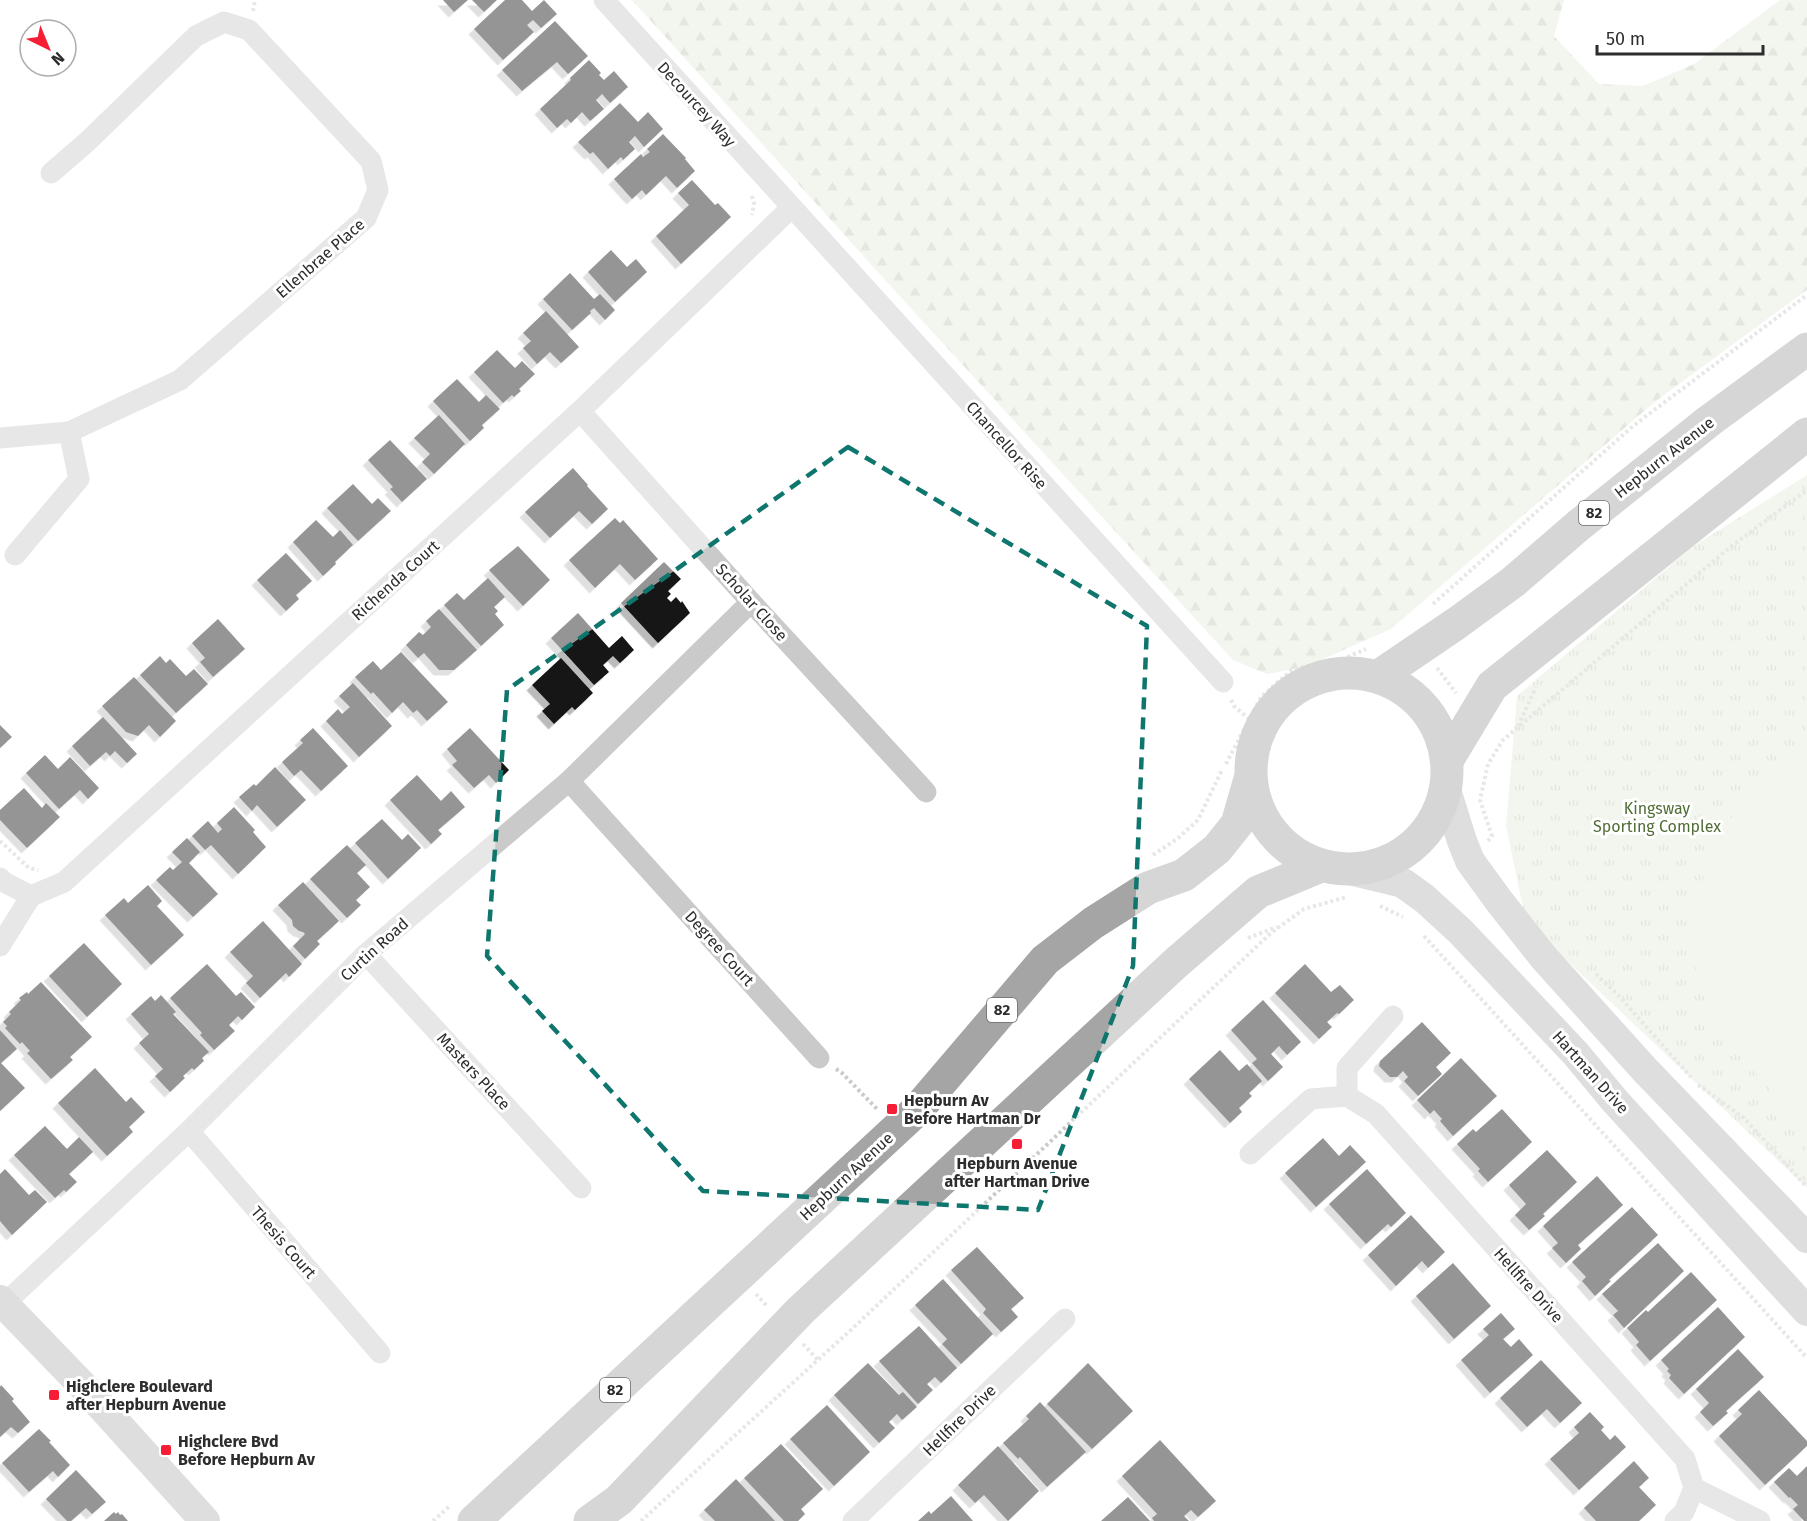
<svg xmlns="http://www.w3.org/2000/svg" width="1807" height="1521" font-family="'Fira Sans',sans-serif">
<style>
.forest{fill:url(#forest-firs)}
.park{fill:url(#park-tufts)}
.garden{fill:#e4ecd9}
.building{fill:#141414;filter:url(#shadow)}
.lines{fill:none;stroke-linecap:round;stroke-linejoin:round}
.path{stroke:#cacaca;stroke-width:4;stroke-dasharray:3 3;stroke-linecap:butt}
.street{stroke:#cacaca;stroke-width:21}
.secondary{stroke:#b7b7b7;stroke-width:30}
.primary{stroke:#a5a5a5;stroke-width:33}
.marked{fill:none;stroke:#0f766e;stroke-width:4.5;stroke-dasharray:12 8;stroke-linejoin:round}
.poi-dot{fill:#f61d34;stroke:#fff;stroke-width:2}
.labels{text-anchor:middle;stroke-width:6;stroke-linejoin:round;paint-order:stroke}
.shield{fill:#fff;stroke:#6c6c6c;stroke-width:1.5}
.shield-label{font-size:15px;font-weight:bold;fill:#2d2d2d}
.street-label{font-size:16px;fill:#2d2d2d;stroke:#fff}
.park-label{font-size:16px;fill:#516d36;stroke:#fff}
.poi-label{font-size:16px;font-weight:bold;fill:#2d2d2d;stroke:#fff;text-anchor:start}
</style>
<defs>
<pattern id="forest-firs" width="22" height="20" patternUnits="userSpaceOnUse" patternTransform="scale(1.5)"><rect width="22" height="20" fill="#e4ecd9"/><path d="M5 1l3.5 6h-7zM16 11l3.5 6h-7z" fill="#c4cbbb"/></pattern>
<pattern id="park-tufts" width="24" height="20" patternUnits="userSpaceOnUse" patternTransform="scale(1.5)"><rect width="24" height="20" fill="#e4ecd9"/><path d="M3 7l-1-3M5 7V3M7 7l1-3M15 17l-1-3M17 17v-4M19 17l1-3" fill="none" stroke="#c4cbbb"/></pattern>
<filter id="shadow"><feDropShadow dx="-5.5" dy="5.5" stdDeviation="0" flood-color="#0004"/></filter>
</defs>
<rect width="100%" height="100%" fill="#fff"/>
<path class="forest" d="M632,0H1564L1554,36L1599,84L1643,86L1694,64L1780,0H1807V290L1656,401L1391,629L1305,667L1267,674L1233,660L896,292Z"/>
<path class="park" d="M1807,475V1188L1526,922L1506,826L1517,696L1692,547Z"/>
<path class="garden" d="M1807,742V1130L1719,1033L1690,952L1694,899L1731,818L1766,778Z"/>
<g class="building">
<path d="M443,0H468L454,12Z"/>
<path d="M472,0H497L484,12Z"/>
<path d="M505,0H522L532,11L544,0L557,14L541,28L533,20L527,25L534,32L503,60L474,29Z"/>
<path d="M555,21L588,56L568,74L557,62L522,91L502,70Z"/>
<path d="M589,60L601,73L599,75L604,80L614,71L628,87L610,103L602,94L596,100L604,109L590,121L582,112L571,123L567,119L557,128L540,109L571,80L570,78Z"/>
<path d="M620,103L638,122L648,112L663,129L644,147L635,136L629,142L635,149L623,160L621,157L608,169L593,152L590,154L578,142Z"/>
<path d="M663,134L686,158L685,159L695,171L677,188L666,176L646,195L642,190L632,199L614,179L641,154L643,157L650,152L647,149Z"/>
<path d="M692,180L715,205L718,203L731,217L681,264L656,236L689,205L678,193Z"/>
<path d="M611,250L627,267L636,259L647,272L615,302L588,272Z"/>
<path d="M570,273L594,299L600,294L615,310L605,320L594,308L590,311L591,313L572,330L543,299Z"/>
<path d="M546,311L579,347L561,363L550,352L537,364L523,348L531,341L523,333Z"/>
<path d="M497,350L515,368L522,361L535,374L519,389L521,391L514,397L512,395L503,403L474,372Z"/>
<path d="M457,379L479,402L486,395L500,409L482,425L484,428L470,441L433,401Z"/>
<path d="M439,415L465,444L434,474L422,462L430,454L414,438Z"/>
<path d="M390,440L427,479L402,502L390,489L393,487L368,460Z"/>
<path d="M573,468L588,485L587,486L608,509L592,524L579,511L550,538L525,512Z"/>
<path d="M353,484L372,504L378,498L391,511L358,541L327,508Z"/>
<path d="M615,518L620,523L623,520L658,559L635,580L620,564L595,588L569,560Z"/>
<path d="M316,520L333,537L340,530L353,545L335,562L336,564L323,576L293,542Z"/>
<path d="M518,546L550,580L523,606L489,570Z"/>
<path d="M286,553L312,581L296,595L299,599L286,611L257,580Z"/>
<path d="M664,562L681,579L668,591L671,594L667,598L671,602L676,597L681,603L682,601L690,613L658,643L621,603Z"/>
<path d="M488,578L505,597L494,607L498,611L495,614L504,625L481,646L444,605L457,593L464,600Z"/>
<path d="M439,609L477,650L454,670H439L424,653L418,658L406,645L419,632L423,635L431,627L426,621Z"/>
<path d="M578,613L609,648L622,636L634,650L620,663L613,656L603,665L609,672L594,685L551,638Z"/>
<path d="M218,619L245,649L213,677L200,662L205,658L192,643Z"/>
<path d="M401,652L448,702L427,721L417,710L413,713L403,702L392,713L373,692L371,694L355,677L373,661L381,670Z"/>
<path d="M160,656L166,663L170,659L186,676L194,669L208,684L176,713L140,675Z"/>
<path d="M561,658L593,693L575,710L572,707L554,724L542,711L550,704L532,685Z"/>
<path d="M134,677L176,721L160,737L149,725L138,736L126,732L102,706Z"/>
<path d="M353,683L392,726L359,757L326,721L338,709L342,714L350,707L339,696Z"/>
<path d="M103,717L137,754L127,763L115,751L110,756L106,752L90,766L72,746Z"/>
<path d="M0,725L12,737L0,748Z"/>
<path d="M313,728L348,766L321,791L301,770L294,776L282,762L303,743L300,740Z"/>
<path d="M470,728L509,770L496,783L489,775L474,788L452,765L457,761L447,749Z"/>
<path d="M45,755L58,769L70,757L99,788L88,799L80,790L59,809L26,773Z"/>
<path d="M275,767L306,800L277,827L257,805L252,811L239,797L254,784L256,786Z"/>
<path d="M417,775L441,801L451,791L465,807L438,830L442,834L431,844L390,800Z"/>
<path d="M24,788L42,808L46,803L60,817L27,848L0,820V810Z"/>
<path d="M234,807L255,830L253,832L266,847L238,874L211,845L205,850L192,836L208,821L218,833L222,829L217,823Z"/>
<path d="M382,819L402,840L408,834L421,848L388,879L355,843Z"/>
<path d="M187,838L200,852L189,863L218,894L193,917L156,880L170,867L173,870L182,862L172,852Z"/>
<path d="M347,845L366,865L357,873L370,887L356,900L361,905L347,918L310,879Z"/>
<path d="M303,882L339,921L317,941L320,944L305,959L293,946L305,934L303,932L299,931L293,926L292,920L278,905Z"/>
<path d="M148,885L162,901L157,906L184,935L151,965L105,915L124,898L128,903Z"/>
<path d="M263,921L302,964L289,977L286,973L260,998L246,983L253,976L230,952Z"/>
<path d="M84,943L122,984L87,1017L49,976Z"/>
<path d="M207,964L236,996L241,992L255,1007L242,1020L238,1016L229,1025L235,1031L214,1050L200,1035L202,1033L170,998Z"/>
<path d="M1305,964L1331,992L1340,985L1354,1000L1339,1014L1337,1013L1327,1022L1332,1027L1319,1039L1275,993Z"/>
<path d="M41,982L92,1037L70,1057L73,1060L51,1079L27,1053L30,1051L22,1042L20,1044L5,1028L7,1026L3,1022L11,1014L9,1012L21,1000L19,998L27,992L28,994Z"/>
<path d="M161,995L176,1012L173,1014L209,1052L202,1058L204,1061L194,1070L192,1068L183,1076L185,1078L170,1092L155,1076L163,1069L139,1043L149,1034L131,1014L151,996L155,1001Z"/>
<path d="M1263,1000L1301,1042L1287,1055L1279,1046L1271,1054L1283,1067L1268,1081L1252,1063L1257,1059L1231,1030Z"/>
<path d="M1422,1022L1451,1053L1436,1067L1442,1074L1418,1096L1404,1081L1408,1077L1403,1071L1397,1077H1390L1379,1066L1380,1061Z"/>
<path d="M0,1030L17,1049L1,1063L25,1088L0,1111Z"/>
<path d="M1220,1050L1239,1071L1247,1064L1262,1081L1249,1093L1252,1096L1239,1108L1242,1112L1230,1123L1189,1079Z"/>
<path d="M1461,1058L1497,1096L1453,1136L1440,1121L1442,1119L1434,1110L1430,1114L1417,1100Z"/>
<path d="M95,1068L126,1102L131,1097L145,1112L129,1127L133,1132L107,1156L58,1103Z"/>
<path d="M1502,1109L1532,1142L1488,1182L1478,1171L1480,1169L1457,1144L1473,1129L1476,1132Z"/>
<path d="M45,1126L67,1149L79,1137L93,1152L69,1174L77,1182L66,1192L64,1190L55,1198L14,1155Z"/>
<path d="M1323,1138L1339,1156L1350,1145L1366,1162L1316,1207L1285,1173Z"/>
<path d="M1547,1150L1577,1182L1543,1214L1545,1216L1529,1230L1515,1215L1526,1204L1509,1185Z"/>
<path d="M5,1169L29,1195L35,1190L47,1202L12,1235L0,1221V1174Z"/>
<path d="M1367,1169L1406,1213L1391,1227L1388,1224L1366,1244L1329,1204Z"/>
<path d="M1597,1176L1623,1205L1578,1245L1581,1249L1566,1263L1552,1248L1558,1243L1543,1226Z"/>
<path d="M1632,1207L1658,1235L1609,1280L1611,1281L1595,1296L1582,1281L1586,1277L1572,1262Z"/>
<path d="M1411,1215L1445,1252L1428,1268L1422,1261L1396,1286L1368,1255Z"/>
<path d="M1658,1243L1684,1271L1624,1328L1613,1315L1618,1311L1602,1294Z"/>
<path d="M977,1247L1024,1298L1011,1309L1018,1317L1001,1332L983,1313L986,1309L951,1270Z"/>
<path d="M1453,1263L1491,1306L1454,1339L1416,1296Z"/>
<path d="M1691,1272L1717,1300L1650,1361L1636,1345L1639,1342L1627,1328L1646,1310L1648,1312Z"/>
<path d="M943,1279L993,1334L961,1364L942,1344L947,1339L915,1305Z"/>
<path d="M1718,1307L1745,1337L1684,1394L1669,1378L1671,1375L1667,1371L1669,1369L1661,1360Z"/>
<path d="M1501,1313L1515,1329L1503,1339L1511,1347L1519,1339L1533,1355L1490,1393L1461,1360L1489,1335L1483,1329Z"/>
<path d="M919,1326L957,1368L941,1383L935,1377L927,1384L933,1390L918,1404L879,1361Z"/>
<path d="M1738,1349L1764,1377L1726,1411L1728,1413L1713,1426L1700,1412L1709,1403L1696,1389Z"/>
<path d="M1541,1360L1582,1403L1560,1423L1547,1409L1527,1427L1500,1398Z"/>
<path d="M868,1363L899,1395L903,1392L917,1407L902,1420L897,1414L889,1422L895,1428L879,1443L834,1395Z"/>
<path d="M1088,1363L1133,1411L1092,1449L1047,1404Z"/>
<path d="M1,1385L14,1399L12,1401L30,1422L18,1433L11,1427L0,1437V1387Z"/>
<path d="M1759,1390L1807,1441V1446L1765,1485L1719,1436L1742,1414L1738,1410Z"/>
<path d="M1040,1402L1086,1452L1047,1487L1020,1457L1018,1459L1003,1443L1029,1419L1026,1416Z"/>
<path d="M827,1405L870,1452L834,1486L790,1439Z"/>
<path d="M1590,1412L1604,1427L1601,1430L1610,1440L1615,1435L1626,1447L1579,1490L1550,1459L1579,1433L1574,1427Z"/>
<path d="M39,1429L51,1441L49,1442L70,1465L58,1477L53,1471L29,1492L2,1463Z"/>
<path d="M1160,1440L1216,1501L1198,1517L1191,1510L1184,1516L1189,1521H1154L1152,1518L1157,1514L1122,1476Z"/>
<path d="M781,1444L823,1489L801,1509L805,1514L798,1521H784L744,1478Z"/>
<path d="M998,1446L1039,1491L1008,1521L984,1495L975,1503L958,1485Z"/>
<path d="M1634,1461L1649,1478L1639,1487L1656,1505L1639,1521H1596L1584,1508Z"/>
<path d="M1807,1466V1521H1804L1793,1509L1798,1505L1790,1497L1789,1498L1774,1482L1789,1468L1797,1476Z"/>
<path d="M76,1470L106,1502L92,1514L86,1508L71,1521H67L46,1499Z"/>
<path d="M736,1479L775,1521H715L704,1510Z"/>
<path d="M951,1496L973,1521H918L929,1511L931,1514Z"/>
<path d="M1128,1497L1150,1521H1101Z"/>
<path d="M114,1512L116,1514L118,1512L120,1515L122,1514L128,1521H104Z"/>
</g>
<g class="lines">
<g class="path">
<path d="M253,11L255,0"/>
<path d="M752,196L754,203L752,215"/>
<path d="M1433,604L1633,426L1807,295"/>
<path d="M1437,668L1456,693"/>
<path d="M1231,700L1234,706L1249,719"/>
<path d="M1518,726L1536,687"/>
<path d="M1226,764L1261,697L1293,669L1343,659L1366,649"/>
<path d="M0,841L29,868L38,870"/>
<path d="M1488,841L1492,836L1480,800L1488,764L1503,740L1729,548L1807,490"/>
<path d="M1153,855L1177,839L1198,820L1222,770"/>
<path d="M1380,906L1403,917"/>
<path d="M1424,936L1807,1358"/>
<path d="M1248,938L1277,927"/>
<path d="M1596,974L1616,993L1691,1077"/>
<path d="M836,1069L842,1073L877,1109"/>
<path d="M1698,1085L1744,1118L1807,1187"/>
<path d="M756,1294L767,1306"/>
<path d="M803,1344L818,1360"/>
<path d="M433,1521L450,1506"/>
<path d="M641,1521L853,1328L1271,933L1304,909L1347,897"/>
</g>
<g class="street">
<path d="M604,0L1223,682"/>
<path d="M580,411L751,602L926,792"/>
<path d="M0,438L69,432L180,380L366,218L378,190L371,161L249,30L224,22L196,36L88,141L51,173"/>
<path d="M15,555L79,479L69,432"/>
<path d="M569,781L819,1058"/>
<path d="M0,878L4,882L31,896"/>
<path d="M0,946L31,896L64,882L580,411L791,208"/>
<path d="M366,954L581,1188"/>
<path d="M1347,1096V1068L1393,1016"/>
<path d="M189,1131L380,1353"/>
<path d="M1250,1154L1311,1099L1347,1096L1376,1114L1685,1459L1694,1488L1684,1512L1675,1521"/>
<path d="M4,1304L189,1131L366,954L569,781L751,602"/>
<path d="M1694,1488L1760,1521"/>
<path d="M853,1521L1065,1319"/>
</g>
<g class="secondary">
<path d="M1446,790L1462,841L1470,861L1499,901L1545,959L1645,1070L1807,1238"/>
<path d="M1349,870L1403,883L1425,899L1460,931L1576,1054L1615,1101L1807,1311"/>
<path d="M0,1300L82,1385L205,1521"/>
</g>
<g class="primary">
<circle cx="1349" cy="771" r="98"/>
<path d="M1379,676L1457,623L1513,582L1579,525L1709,421L1807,349"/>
<path d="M1448,759L1492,686L1807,434"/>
<path d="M474,1521L918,1109L1045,960L1093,923L1148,888L1184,875L1217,849L1237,824L1250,779"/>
<path d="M590,1521L619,1500L801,1310L1177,962L1258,892L1321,866"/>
</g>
</g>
<path d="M0 0H1807V1521H0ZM848,447L1147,626L1133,966L1038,1210L703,1191L487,956L507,690Z" fill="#fff" fill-opacity=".55" fill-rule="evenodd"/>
<path class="marked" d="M848,447L1147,626L1133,966L1038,1210L703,1191L487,956L507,690Z"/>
<g class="poi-dot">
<rect x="886" y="1103" width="12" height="12" rx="3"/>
<rect x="1011" y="1138" width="12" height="12" rx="3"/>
<rect x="48" y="1389" width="12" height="12" rx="3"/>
<rect x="160" y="1444" width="12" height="12" rx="3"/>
</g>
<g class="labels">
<g class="shield">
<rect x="1579" y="501" width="30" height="24" rx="4.5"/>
<rect x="987" y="998" width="30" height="24" rx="4.5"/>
<rect x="600" y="1378" width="30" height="24" rx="4.5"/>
</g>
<g class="shield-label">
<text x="1594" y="518">82</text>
<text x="1002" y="1015">82</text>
<text x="615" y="1395">82</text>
</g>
<g class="street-label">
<text transform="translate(697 104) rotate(48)" y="6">Decourcey Way</text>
<text transform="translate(320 258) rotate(-41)" y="6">Ellenbrae Place</text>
<text transform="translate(1007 445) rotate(48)" y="6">Chancellor Rise</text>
<text transform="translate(1664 457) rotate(-38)" y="6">Hepburn Avenue</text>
<text transform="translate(395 580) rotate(-42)" y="6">Richenda Court</text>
<text transform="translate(752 602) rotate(48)" y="6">Scholar Close</text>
<text transform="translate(720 948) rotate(48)" y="6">Degree Court</text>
<text transform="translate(374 949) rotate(-42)" y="6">Curtin Road</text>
<text transform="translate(474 1071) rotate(47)" y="6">Masters Place</text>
<text transform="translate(1591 1072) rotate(48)" y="6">Hartman Drive</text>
<text transform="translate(846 1176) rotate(-43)" y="6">Hepburn Avenue</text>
<text transform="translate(284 1242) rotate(49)" y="6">Thesis Court</text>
<text transform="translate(1529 1285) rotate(48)" y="6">Hellfire Drive</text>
<text transform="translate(959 1420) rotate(-44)" y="6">Hellfire Drive</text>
</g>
<g class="park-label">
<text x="1657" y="814">Kingsway<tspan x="1657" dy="18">Sporting Complex</tspan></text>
</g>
<g class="poi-label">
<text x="904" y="1106">Hepburn Av<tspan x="904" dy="18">Before Hartman Dr</tspan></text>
<text x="1017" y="1169" text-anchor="middle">Hepburn Avenue<tspan x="1017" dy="18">after Hartman Drive</tspan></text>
<text x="66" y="1392">Highclere Boulevard<tspan x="66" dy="18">after Hepburn Avenue</tspan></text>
<text x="178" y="1447">Highclere Bvd<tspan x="178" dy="18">Before Hepburn Av</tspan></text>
</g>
</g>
<g transform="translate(48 48) rotate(137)"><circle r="28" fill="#ffffff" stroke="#ababab" stroke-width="1.5"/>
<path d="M0-4.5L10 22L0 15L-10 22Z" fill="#f61d34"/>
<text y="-9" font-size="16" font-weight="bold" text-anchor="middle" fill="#2d2d2d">N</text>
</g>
<path d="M1597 45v9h166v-9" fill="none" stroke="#2d2d2d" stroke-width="3"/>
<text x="1606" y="45" font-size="18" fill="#2d2d2d" stroke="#ffffff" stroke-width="4.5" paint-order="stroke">50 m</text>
</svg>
